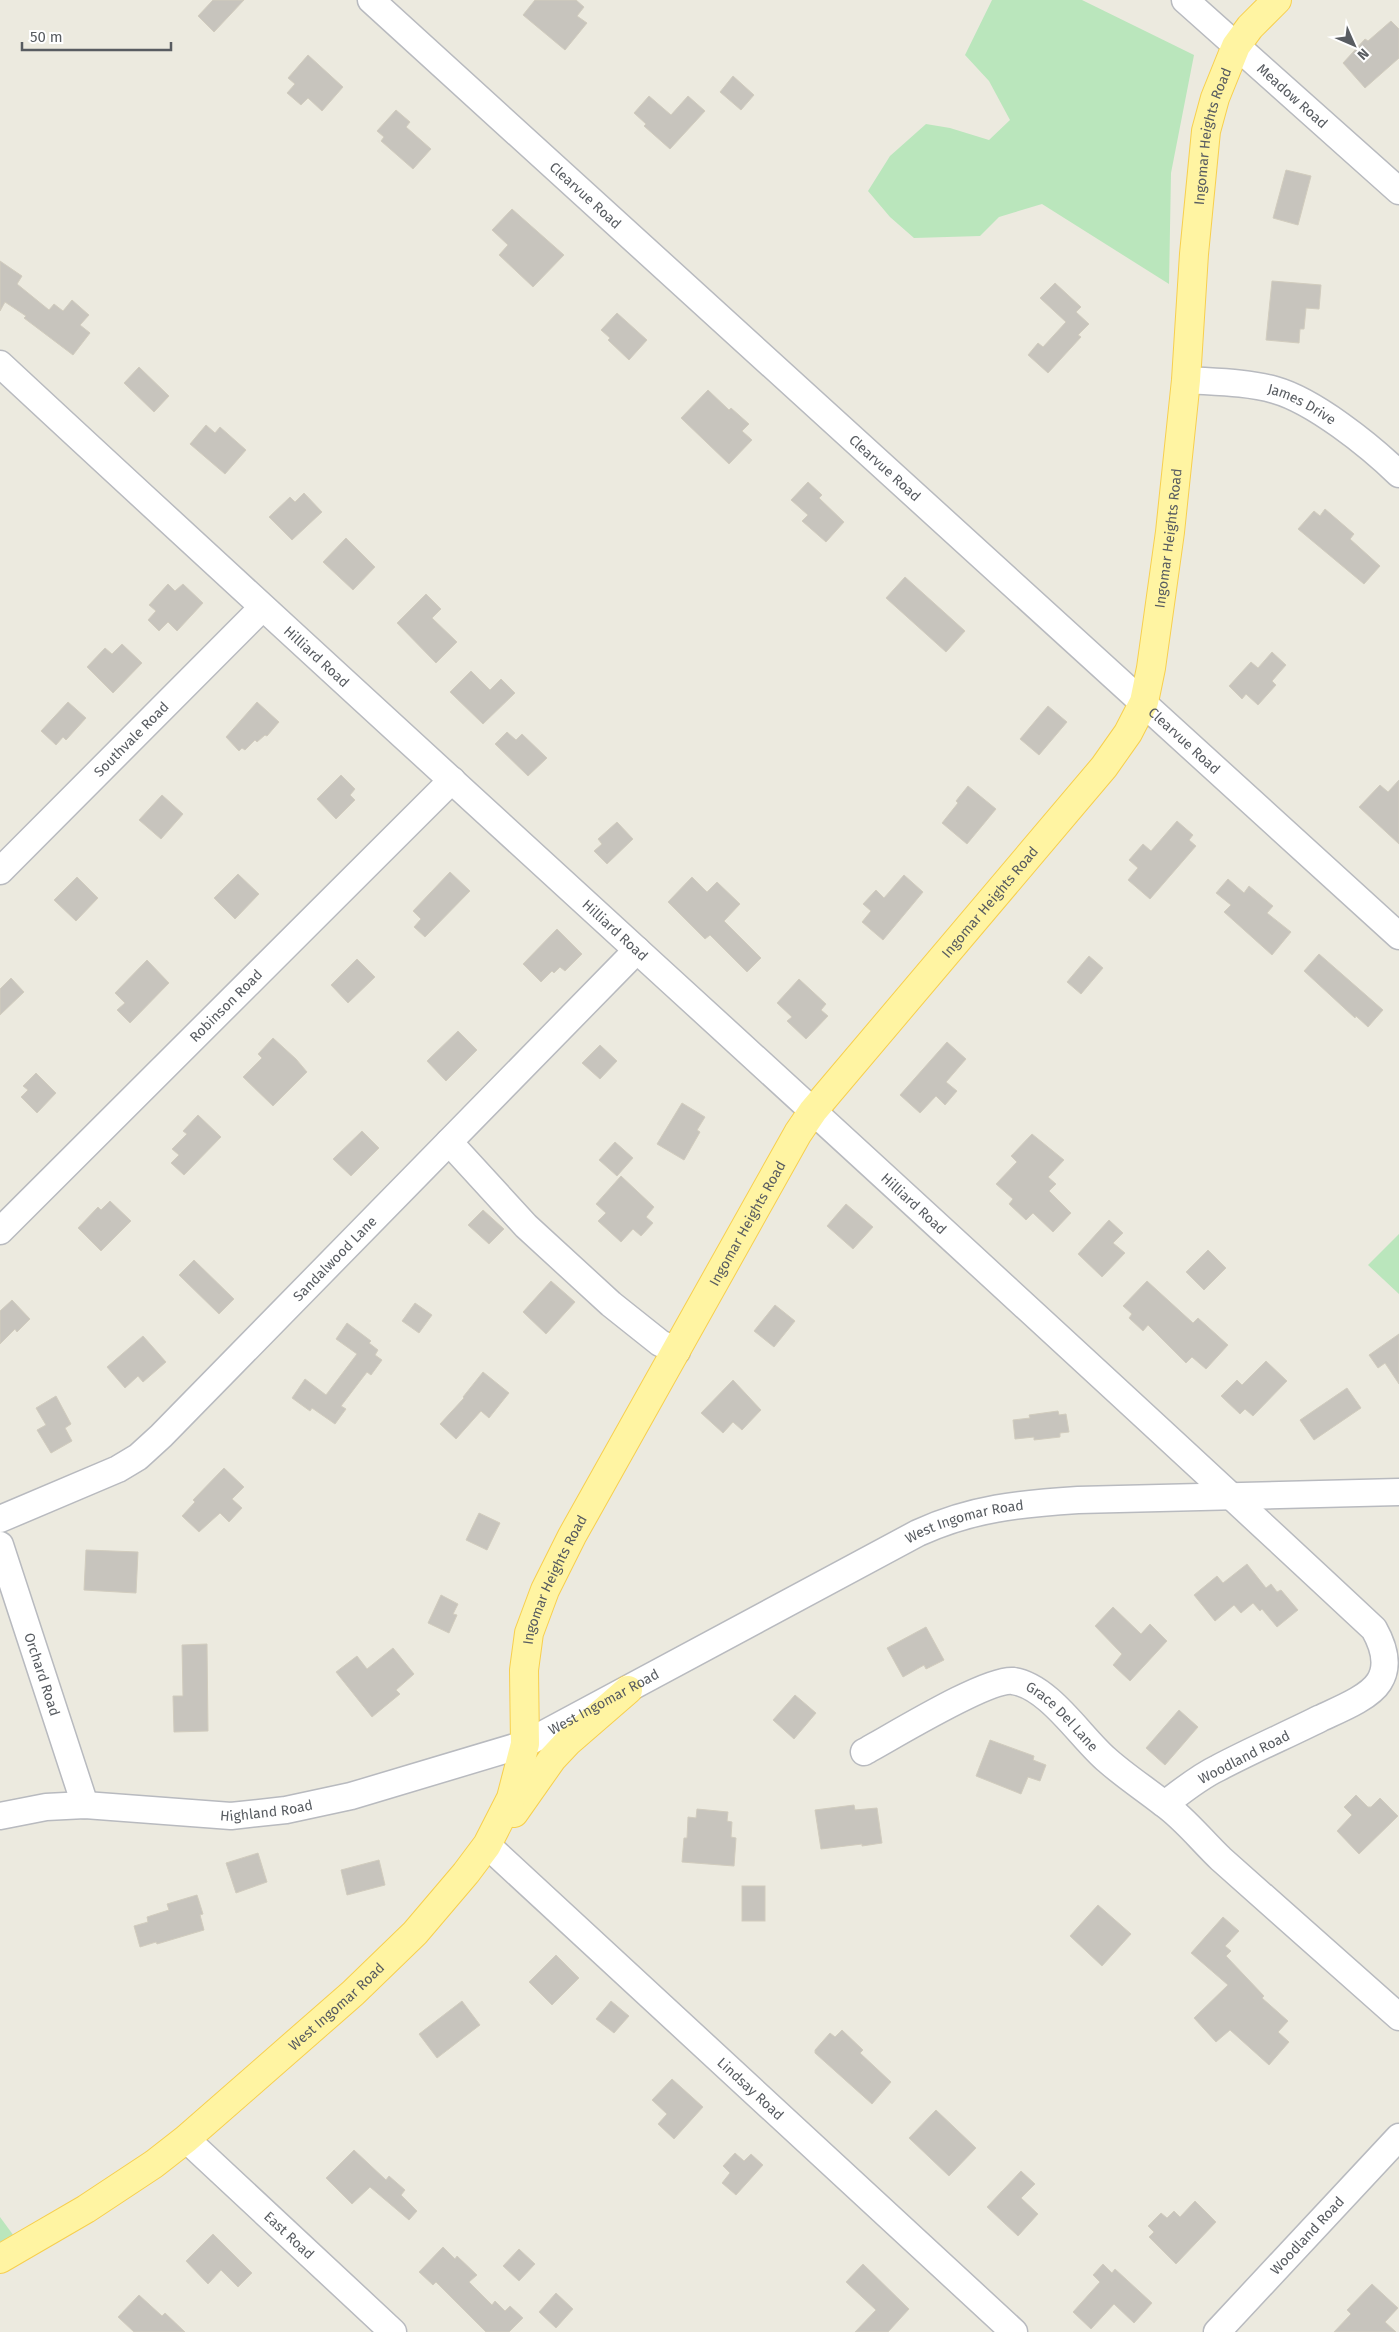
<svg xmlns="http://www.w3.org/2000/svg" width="1399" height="2332" font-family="'Fira Sans',sans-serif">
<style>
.green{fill:#bae6bc}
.building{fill:#c7c4bd;stroke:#d1ccbe}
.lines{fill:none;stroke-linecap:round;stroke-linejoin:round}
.minor-casing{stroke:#b8babf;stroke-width:29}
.major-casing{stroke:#f7cf4e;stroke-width:30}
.minor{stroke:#fff;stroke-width:26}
.major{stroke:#fff4a2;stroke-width:28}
.labels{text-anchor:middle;stroke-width:4.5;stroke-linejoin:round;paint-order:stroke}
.street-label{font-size:14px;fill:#585c61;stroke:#fff}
</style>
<rect width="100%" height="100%" fill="#eceadf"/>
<g class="green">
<path d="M992,0H1082L1194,55L1171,173L1169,284L1042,204L999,217L980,236L914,238L890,217L868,191L890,156L926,124L950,128L989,140L1010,120L989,81L965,55Z"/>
<path d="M1399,1234V1294L1368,1265Z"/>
<path d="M0,2217L22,2247L0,2259Z"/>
</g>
<g class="building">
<path d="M213,0H244L214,32L198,16Z"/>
<path d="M535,0H576L584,7L577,16L587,23L565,50L523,15Z"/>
<path d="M1391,21L1399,29V58L1365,88L1343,63L1365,39L1368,41Z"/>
<path d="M308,55L343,87L322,111L308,98L301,105L287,93L295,84L288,78Z"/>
<path d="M733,76L754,95L741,110L720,92Z"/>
<path d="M649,96L671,115L688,96L705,111L670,149L644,126L646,124L634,113Z"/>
<path d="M396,110L410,122L406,127L431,149L413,169L381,141L384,137L377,131Z"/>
<path d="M1286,170L1311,176L1298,225L1273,218Z"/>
<path d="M512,209L564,255L533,287L499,255L508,245L492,230Z"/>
<path d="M0,261L22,276L17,284L49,310L54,304L63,311L72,300L89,315L80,325L90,333L73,355L24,318L26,316L5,302L0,311Z"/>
<path d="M1272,281L1321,285L1319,309L1306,308L1304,329H1300L1299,343L1266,340Z"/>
<path d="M1055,283L1081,307L1076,312L1089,324L1078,335L1081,337L1048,373L1028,355L1038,343L1043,347L1066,322L1040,298Z"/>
<path d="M617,313L647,340L629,360L608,340L610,338L601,330Z"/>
<path d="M139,367L169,396L154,412L124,383Z"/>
<path d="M708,390L729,410L731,408L749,424L742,431L752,440L729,464L681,418Z"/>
<path d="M206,425L215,433L220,427L246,450L225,474L190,444Z"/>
<path d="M808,482L822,495L819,498L844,522L826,542L802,521L808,515L791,500Z"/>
<path d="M304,493L322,512L292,540L269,517L290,497L295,502Z"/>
<path d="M1325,509L1354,534L1350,539L1380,566L1364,584L1298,529L1314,511L1320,516Z"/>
<path d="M346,538L375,567L353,590L323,562Z"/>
<path d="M905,577L965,631L946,652L886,598Z"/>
<path d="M168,584L175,591L183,584L203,603L177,631L168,622L159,631L148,620L156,611L149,605Z"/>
<path d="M426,594L441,609L432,618L457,642L436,663L397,623Z"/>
<path d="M122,644L142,663L113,693L87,667L105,648L112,654Z"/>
<path d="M1272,652L1286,665L1272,681L1276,685L1258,705L1246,694L1242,699L1229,686L1251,662L1258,668Z"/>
<path d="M471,671L490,690L501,679L515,693L483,724L450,692Z"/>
<path d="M68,702L86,718L66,740L63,737L56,745L41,731Z"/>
<path d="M257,702L279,722L267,736L265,735L257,742L255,740L245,750L242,748L239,751L226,737Z"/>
<path d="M1048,706L1067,722L1039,755L1020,739Z"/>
<path d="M507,732L516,740L522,734L547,758L528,776L495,744Z"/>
<path d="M341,775L355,789L350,795L355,800L336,819L317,799Z"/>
<path d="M1399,780V844L1359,807L1380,785L1388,792Z"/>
<path d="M968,786L996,809L967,844L942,823L958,803L956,801Z"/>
<path d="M162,795L183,814L161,839L139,820Z"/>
<path d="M1177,821L1193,835L1189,840L1196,846L1150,899L1128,880L1138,868L1129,860L1143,844L1151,851Z"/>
<path d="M617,822L633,839L607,864L594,851L602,844L598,839Z"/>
<path d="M450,872L470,891L425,937L414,927L421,919L413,911Z"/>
<path d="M238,874L259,894L235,919L214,898Z"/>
<path d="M904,875L923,892L883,940L862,922L871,911L863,904L876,890L884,898Z"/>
<path d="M77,877L98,898L76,921L54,900Z"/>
<path d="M692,877L707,892L717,882L740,904L724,921L761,958L747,972L710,935L705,939L668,902Z"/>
<path d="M1228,879L1244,893L1249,886L1273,906L1267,913L1291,932L1272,955L1224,912L1231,905L1216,893Z"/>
<path d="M557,929L582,954L565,971L560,967L554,973L552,971L541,982L523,964Z"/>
<path d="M1319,954L1383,1010L1368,1027L1356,1016L1355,1018L1304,971Z"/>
<path d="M1089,956L1103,968L1081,994L1067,982Z"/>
<path d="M357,959L375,977L348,1003L331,985Z"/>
<path d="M147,960L169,983L130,1023L117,1010L125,1003L115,993Z"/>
<path d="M11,978L24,992L0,1015V989Z"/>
<path d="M799,979L826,1004L821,1010L828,1016L806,1039L787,1021L792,1017L777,1003Z"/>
<path d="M458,1031L477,1050L446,1081L427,1061Z"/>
<path d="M273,1038L296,1059L307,1072L273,1106L243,1077L262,1058L258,1054Z"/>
<path d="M947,1042L966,1059L946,1082L957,1091L945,1105L936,1096L920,1113L900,1095Z"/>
<path d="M600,1045L617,1061L600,1079L582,1063Z"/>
<path d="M36,1073L56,1093L37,1113L21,1097L28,1090L23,1086Z"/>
<path d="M682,1103L705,1117L697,1130L700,1132L684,1160L657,1144Z"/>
<path d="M198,1115L221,1137L184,1175L171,1163L179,1155L172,1149L187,1134L183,1131Z"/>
<path d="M362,1131L379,1148L351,1176L333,1159Z"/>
<path d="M1032,1134L1064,1160L1048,1177L1056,1184L1049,1191L1071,1213L1053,1232L1033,1213L1026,1220L1009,1204L1013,1199L996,1184L1017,1162L1011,1156Z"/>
<path d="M615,1142L633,1158L617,1176L599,1160Z"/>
<path d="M621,1176L654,1207L646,1217L653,1223L641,1236L633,1229L621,1242L598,1221L606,1213L596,1204Z"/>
<path d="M110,1201L131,1221L101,1251L78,1228L98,1207L101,1210Z"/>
<path d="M846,1204L873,1227L853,1249L827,1226Z"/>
<path d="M483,1210L504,1229L489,1244L468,1225Z"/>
<path d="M1109,1220L1123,1233L1113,1243L1125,1253L1102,1277L1078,1254Z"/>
<path d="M1208,1250L1226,1268L1204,1290L1186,1272Z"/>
<path d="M194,1260L234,1299L219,1314L179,1275Z"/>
<path d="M551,1281L575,1302L546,1334L523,1312Z"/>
<path d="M1147,1281L1193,1323L1198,1318L1228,1345L1206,1369L1192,1357L1186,1363L1148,1325L1143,1331L1129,1318L1132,1314L1123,1306Z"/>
<path d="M12,1300L30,1319L17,1332L15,1329L0,1344V1311Z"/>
<path d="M415,1303L432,1315L419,1333L402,1321Z"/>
<path d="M775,1305L795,1321L774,1347L754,1331Z"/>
<path d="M347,1323L371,1341L369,1343L378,1350L375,1355L382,1360L371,1375L367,1372L341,1406L346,1409L335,1424L312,1408L310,1411L292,1398L305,1379L326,1395L357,1354L336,1339Z"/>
<path d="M1399,1334V1384L1385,1363L1378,1368L1369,1355Z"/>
<path d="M143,1336L166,1362L143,1382L138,1376L125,1388L107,1367Z"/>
<path d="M1266,1361L1287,1381L1253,1416L1245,1409L1240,1414L1221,1396L1237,1380L1242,1385Z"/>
<path d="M483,1372L509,1393L489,1418L481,1411L456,1439L440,1424L464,1398L463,1397Z"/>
<path d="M733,1380L761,1410L742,1430L733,1422L723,1433L701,1413Z"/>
<path d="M1347,1388L1361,1408L1314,1440L1300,1420Z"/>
<path d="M56,1396L71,1424L65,1428L72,1441L51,1453L37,1430L46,1425L36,1408Z"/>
<path d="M1058,1411L1059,1415L1066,1414L1069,1432L1060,1433V1437L1034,1440V1437L1015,1439L1013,1420L1030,1418L1029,1415Z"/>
<path d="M224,1468L244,1487L232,1499L242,1508L229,1522L220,1513L199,1532L182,1516L195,1502L193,1500Z"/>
<path d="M479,1513L500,1523L487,1550L466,1540Z"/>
<path d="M86,1550L138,1552L136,1593L84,1590Z"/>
<path d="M1247,1564L1266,1588L1271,1584L1277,1592L1281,1590L1298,1610L1277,1627L1262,1609L1260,1611L1253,1603L1241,1613L1234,1605L1215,1621L1194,1595L1217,1576L1223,1583Z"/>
<path d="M441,1595L458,1604L453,1614L457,1615L449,1633L428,1623Z"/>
<path d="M1113,1607L1141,1634L1150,1624L1167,1641L1130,1681L1113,1665L1122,1654L1095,1626Z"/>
<path d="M926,1627L944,1660L926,1669L924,1665L903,1677L887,1648Z"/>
<path d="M207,1644L208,1731L174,1732L173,1696H183L182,1645Z"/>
<path d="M393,1648L414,1674L396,1690L400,1694L372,1717L336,1672L357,1656L367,1669Z"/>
<path d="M795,1695L816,1713L794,1739L773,1720Z"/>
<path d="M1179,1710L1198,1727L1165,1765L1146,1748Z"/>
<path d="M990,1740L1034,1756L1033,1760L1046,1765L1040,1781L1028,1777L1021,1794L976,1776Z"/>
<path d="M1356,1795L1368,1807H1371L1380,1798L1398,1816L1359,1854L1337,1831L1352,1815L1344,1807Z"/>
<path d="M854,1805L855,1810L877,1808L882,1843L862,1846V1844L821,1849L815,1810Z"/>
<path d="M697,1809L728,1812L727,1821L732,1822L731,1837L736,1838L734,1866L682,1862L684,1838H687L688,1817L696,1818Z"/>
<path d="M258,1853L267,1882L236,1893L226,1863Z"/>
<path d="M379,1860L385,1885L347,1895L341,1870Z"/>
<rect x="742" y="1886" width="23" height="35"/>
<path d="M197,1895L203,1914L200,1915L204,1930L157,1944L156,1942L140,1947L134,1926L148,1922L147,1917L169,1910L167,1904Z"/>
<path d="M1098,1905L1131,1934L1102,1966L1070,1936Z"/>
<path d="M1223,1917L1239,1931L1225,1946L1231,1951L1226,1956L1264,1996L1262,1998L1288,2021L1278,2032L1289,2042L1269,2065L1230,2030L1216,2042L1194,2018L1228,1985L1191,1953Z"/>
<path d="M556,1955L579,1978L552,2005L529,1982Z"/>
<path d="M462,2001L480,2025L437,2058L419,2034Z"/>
<path d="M611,2001L629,2016L614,2033L596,2019Z"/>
<path d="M842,2030L863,2050L860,2053L891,2082L872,2104L815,2053V2050L830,2033L835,2037Z"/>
<path d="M672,2079L703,2107L674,2139L658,2124L667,2114L652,2100Z"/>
<path d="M936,2110L976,2148L949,2176L909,2138Z"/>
<path d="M354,2150L386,2180L389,2176L405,2190L401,2195L417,2211L409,2220L370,2187L352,2204L326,2178Z"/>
<path d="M735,2153L744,2161L751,2154L763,2165L736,2195L722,2183L730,2173L723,2166Z"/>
<path d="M1021,2171L1035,2184L1021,2198L1038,2214L1018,2236L987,2207Z"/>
<path d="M1195,2201L1216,2222L1176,2264L1149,2237L1154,2232L1148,2226L1161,2213L1167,2218L1174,2211L1180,2217Z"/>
<path d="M213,2234L252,2273L238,2287L221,2270L208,2284L186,2261Z"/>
<path d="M443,2247L455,2259L457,2256L477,2275L469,2282L492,2305L495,2301L505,2311L510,2306L523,2318L509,2332H486L436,2282L433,2285L419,2272Z"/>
<path d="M519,2249L535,2264L519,2281L503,2266Z"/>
<path d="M863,2264L909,2309L888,2332H855L876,2310L846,2282Z"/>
<path d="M1103,2264L1112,2273L1115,2269L1152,2303L1134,2323L1114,2304L1091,2329L1073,2312L1100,2282L1093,2275Z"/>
<path d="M1372,2284L1398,2308L1385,2322L1396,2332H1334L1351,2314L1347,2310Z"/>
<path d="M556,2293L573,2309L556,2328L539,2312Z"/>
<path d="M139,2295L162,2316L165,2313L185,2332H134L118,2317Z"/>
</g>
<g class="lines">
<defs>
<g id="minor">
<path id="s1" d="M371,0L1399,936"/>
<path id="s2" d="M1185,0L1399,191"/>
<path id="s3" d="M0,364C456,788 919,1204 1374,1629C1383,1645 1390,1665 1379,1682C1369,1698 1338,1710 1321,1718C1287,1735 1252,1750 1218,1768C1199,1777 1182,1791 1165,1804"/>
<path id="s4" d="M1186,380C1215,382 1247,382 1275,390C1314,401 1369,445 1399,474"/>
<path id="s5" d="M0,871L262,608"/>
<path d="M449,1142L526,1226L611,1304L660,1343L677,1351"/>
<path id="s6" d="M0,1231L452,780"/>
<path id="s7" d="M0,1519L118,1469L138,1457L161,1436L637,950"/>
<path id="s8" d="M0,1545L85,1805"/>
<path id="s9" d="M864,1752C892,1737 987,1678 1013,1681C1049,1686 1081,1738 1107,1760C1125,1776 1145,1789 1164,1804C1185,1819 1202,1841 1221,1859C1281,1912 1340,1965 1399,2017"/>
<path id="s10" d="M0,1816L46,1807L85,1805L231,1816L286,1810L351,1796L525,1744L918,1533C973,1508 1019,1504 1078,1500L1399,1492"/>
<path id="s11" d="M487,1845L1014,2332"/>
<path id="s12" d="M186,2139L393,2332"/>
<path id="s13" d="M1217,2332L1399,2137"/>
</g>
<g id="major">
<path d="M514,1813L552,1759L568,1742L628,1690"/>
<path id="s14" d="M0,2259L86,2209L154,2164L186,2139L353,1993L415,1933L466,1873L487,1845L511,1798L525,1744L524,1670L529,1633L545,1590L572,1536L798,1133L813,1111L1104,767L1128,733L1144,702L1151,668L1170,532L1186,380L1194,254L1206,131L1215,98L1236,46L1250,27L1277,0"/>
</g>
</defs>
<use href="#minor" class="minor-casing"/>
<use href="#major" class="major-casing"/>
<use href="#minor" class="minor"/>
<use href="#major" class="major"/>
</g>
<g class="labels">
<g class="street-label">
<text dy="5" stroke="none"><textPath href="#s2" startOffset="144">Meadow Road</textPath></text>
<text dy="5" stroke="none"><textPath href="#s14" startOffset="2556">Ingomar Heights Road</textPath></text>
<text dy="5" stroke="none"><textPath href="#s1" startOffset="290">Clearvue Road</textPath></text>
<text dy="5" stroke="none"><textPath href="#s4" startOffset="120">James Drive</textPath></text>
<text dy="5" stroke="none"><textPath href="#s1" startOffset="695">Clearvue Road</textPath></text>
<text dy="5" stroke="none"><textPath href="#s14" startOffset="2151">Ingomar Heights Road</textPath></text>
<text dy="5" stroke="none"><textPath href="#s3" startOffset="431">Hilliard Road</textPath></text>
<text dy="5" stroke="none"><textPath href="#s5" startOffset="186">Southvale Road</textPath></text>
<text dy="5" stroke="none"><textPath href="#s1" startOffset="1100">Clearvue Road</textPath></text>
<text dy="5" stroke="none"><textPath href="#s14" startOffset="1732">Ingomar Heights Road</textPath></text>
<text dy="5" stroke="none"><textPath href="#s3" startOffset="836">Hilliard Road</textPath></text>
<text dy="5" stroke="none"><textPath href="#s6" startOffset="319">Robinson Road</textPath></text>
<text dy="5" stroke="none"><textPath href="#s3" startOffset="1241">Hilliard Road</textPath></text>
<text dy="5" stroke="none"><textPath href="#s14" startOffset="1328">Ingomar Heights Road</textPath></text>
<text dy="5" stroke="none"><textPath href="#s7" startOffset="431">Sandalwood Lane</textPath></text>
<text dy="5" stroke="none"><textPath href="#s10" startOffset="1030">West Ingomar Road</textPath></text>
<text dy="5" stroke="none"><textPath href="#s14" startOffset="922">Ingomar Heights Road</textPath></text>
<text dy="5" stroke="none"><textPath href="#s8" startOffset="136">Orchard Road</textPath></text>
<text dy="5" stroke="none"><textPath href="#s10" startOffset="625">West Ingomar Road</textPath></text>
<text dy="5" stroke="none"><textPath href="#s9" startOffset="228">Grace Del Lane</textPath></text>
<text transform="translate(1244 1757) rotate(-27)" y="5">Woodland Road</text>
<text dy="5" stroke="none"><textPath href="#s10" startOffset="268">Highland Road</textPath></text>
<text dy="5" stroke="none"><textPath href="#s14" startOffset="422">West Ingomar Road</textPath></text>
<text dy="5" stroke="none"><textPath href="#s11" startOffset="359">Lindsay Road</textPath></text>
<text dy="5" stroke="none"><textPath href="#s12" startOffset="141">East Road</textPath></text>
<text dy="5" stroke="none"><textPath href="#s13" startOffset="132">Woodland Road</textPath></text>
</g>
</g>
<g transform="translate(1354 45) rotate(135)" stroke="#ffffff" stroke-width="4" paint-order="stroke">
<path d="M0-4L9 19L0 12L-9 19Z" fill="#585c61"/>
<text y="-8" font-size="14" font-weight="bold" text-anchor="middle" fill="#585c61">N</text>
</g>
<path d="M22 42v8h149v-8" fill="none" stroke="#585c61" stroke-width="2.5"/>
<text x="30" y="42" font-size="15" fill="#585c61" stroke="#ffffff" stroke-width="4" paint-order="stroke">50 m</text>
</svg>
